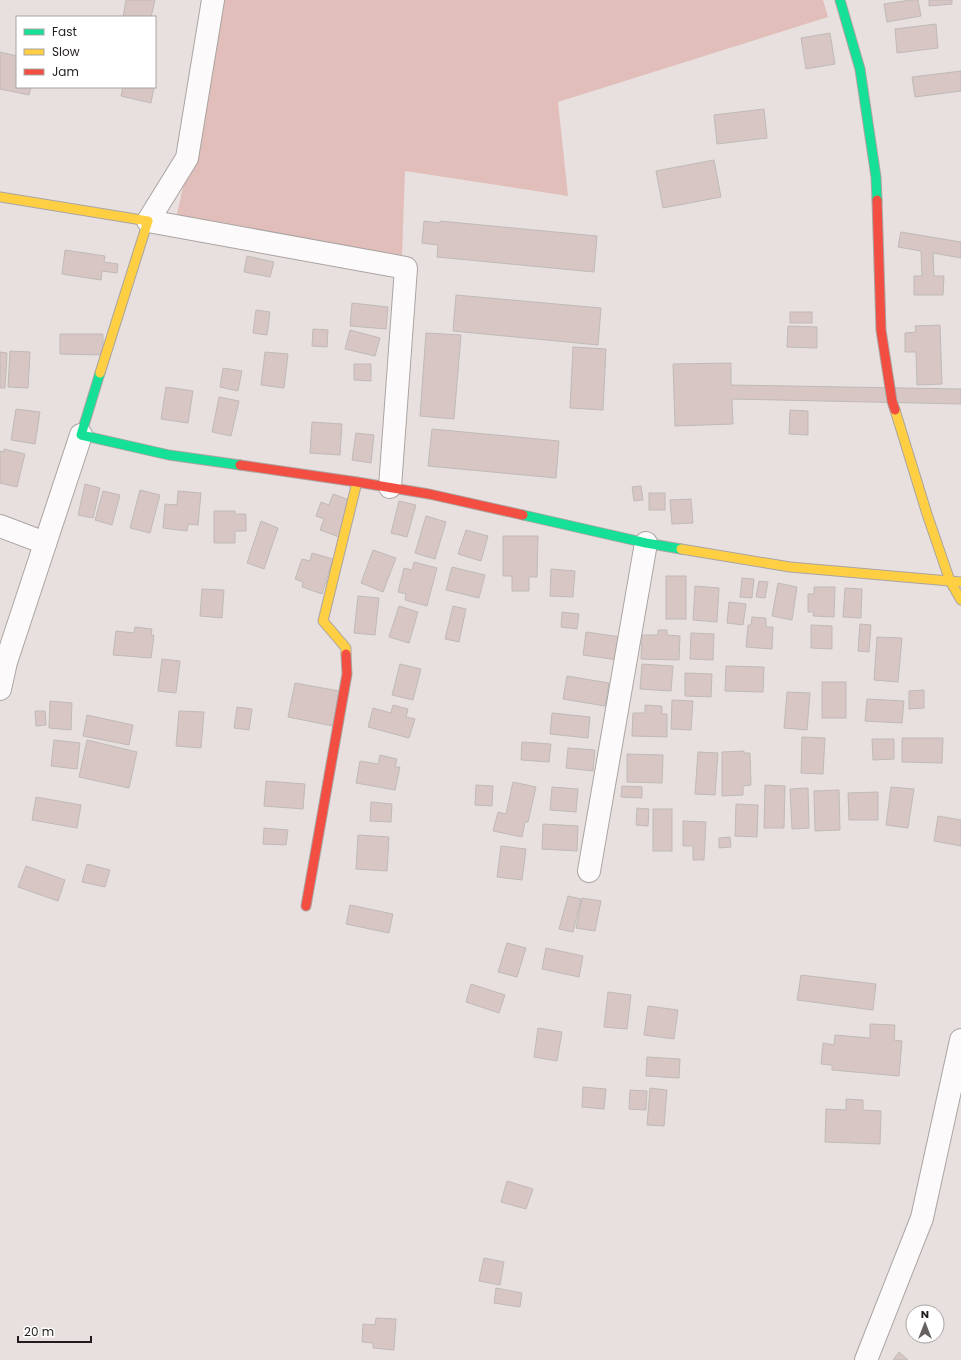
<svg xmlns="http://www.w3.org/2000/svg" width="961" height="1360" font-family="Poppins,sans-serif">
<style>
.green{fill:#e1beb9}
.building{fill:#d7c6c3;stroke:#bfbab8}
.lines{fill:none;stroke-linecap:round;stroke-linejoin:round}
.street-casing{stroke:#aaa4a3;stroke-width:24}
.fast-casing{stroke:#aaa4a3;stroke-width:11}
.slow-casing{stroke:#aaa4a3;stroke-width:11}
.jam-casing{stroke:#aaa4a3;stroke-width:11}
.street{stroke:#fcfafa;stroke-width:22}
.fast{stroke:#16e098;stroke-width:9}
.slow{stroke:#ffcf43;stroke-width:9}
.jam{stroke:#f24e42;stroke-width:9}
</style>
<rect width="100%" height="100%" fill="#e8e0de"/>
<path class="green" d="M224,0H823L828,17L558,102L568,196L405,171L402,255L176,219Z"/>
<g class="building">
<path d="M126,0H155L151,17H123Z"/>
<path d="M911,0H918L921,16L887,22L884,4Z"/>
<path d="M929,0H952V4L929,6Z"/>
<path d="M936,24L938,48L897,53L895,29Z"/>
<path d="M830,33L835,64L806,69L801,38Z"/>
<path d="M0,52L17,56V87H31L29,95L0,89Z"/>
<path d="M961,71V91L915,97L912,77Z"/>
<path d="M123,87H154L151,103L121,96Z"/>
<path d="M764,109L767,138L717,144L714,115Z"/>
<path d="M714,160L721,197L663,208L656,171Z"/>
<path d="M424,221L440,223V221L597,236L594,272L437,257L438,245L422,243Z"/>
<path d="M901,232L961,242V258L933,253L934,276H944L943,295H914V276H922L921,251L898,247Z"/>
<path d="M65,250L105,256L104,262L118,264L117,273L102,271L101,280L62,274Z"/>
<path d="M247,256L274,262L270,277L244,272Z"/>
<path d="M456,295L601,308L598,345L453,331Z"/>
<path d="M352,303L388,307L386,329L350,326Z"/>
<path d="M256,310L270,312L267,335L253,333Z"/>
<rect x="790" y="312" width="22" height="11"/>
<path d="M940,325L942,384L917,385L916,352H905V333L916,332L915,326Z"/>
<path d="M788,326L817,327V348L787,347Z"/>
<path d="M313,329L328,330L327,347L312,346Z"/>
<path d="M350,330L380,338L375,356L345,349Z"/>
<path d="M426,333L461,335L454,419L420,416Z"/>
<path d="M60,334H103V355L60,354Z"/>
<path d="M573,347L606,349L603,410L570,408Z"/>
<path d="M10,351L30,352L28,388L8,387Z"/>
<path d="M0,352L7,353L5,388H0Z"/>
<path d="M265,352L288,354L284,388L261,385Z"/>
<path d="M731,363V385L961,389V404L732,399L733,424L675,426L673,364Z"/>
<path d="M354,364H371V381L354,380Z"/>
<path d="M223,368L242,371L238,391L220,387Z"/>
<path d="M166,387L193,391L188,423L161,419Z"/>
<path d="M219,397L239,401L231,436L212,432Z"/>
<path d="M16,409L40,412L35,444L11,440Z"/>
<path d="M790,410L808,411V435L789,434Z"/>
<path d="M312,422L342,424L340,455L310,453Z"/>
<path d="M432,429L559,441L556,478L428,466Z"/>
<path d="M356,433L374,435L371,463L352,460Z"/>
<path d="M4,449L25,454L17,487L0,483V451L4,452Z"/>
<path d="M85,484L100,488L93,518L78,515Z"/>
<path d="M641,486L643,500L634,501L632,487Z"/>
<path d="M140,490L160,495L150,533L130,528Z"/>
<path d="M103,491L120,495L112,525L95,520Z"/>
<path d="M178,491L201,493L198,525L188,524L187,531L163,528L165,504L177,505Z"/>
<rect x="649" y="493" width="16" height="17"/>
<path d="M333,494L355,502L342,538L320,530L324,519L316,516L321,502L329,505Z"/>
<path d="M691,499L693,523L672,524L670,500Z"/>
<path d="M399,501L416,505L407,537L391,533Z"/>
<path d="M214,511H235V514H246V531H235V543H214Z"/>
<path d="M426,516L446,522L435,559L415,553Z"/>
<path d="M261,521L278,528L264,569L247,563Z"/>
<path d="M466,530L488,536L481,561L458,554Z"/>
<path d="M503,536H538L537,577H529V591H512V576H503Z"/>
<path d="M373,550L396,558L383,592L361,583Z"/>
<path d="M312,553L333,559L322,594L302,587L303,582L295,579L302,559L310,561Z"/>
<path d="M414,562L437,568L427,606L405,600L406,594L398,592L404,568L412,570Z"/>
<path d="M452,567L485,575L479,598L446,590Z"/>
<path d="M551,569L575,571L573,597L550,596Z"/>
<rect x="666" y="576" width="20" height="43"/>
<path d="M742,578L754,579L752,598L740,597Z"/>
<path d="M759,581L768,582L765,598L756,597Z"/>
<path d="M778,583L797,587L792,620L772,616Z"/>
<path d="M695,586L719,588L717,622L693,620Z"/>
<path d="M814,587H835L834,617L813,616L814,612H808V594H814Z"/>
<path d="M845,588L862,589L861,618L843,617Z"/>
<path d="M202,589L224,590L222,618L200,616Z"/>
<path d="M358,596L379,598L375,635L354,633Z"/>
<path d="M729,602L746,604L743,625L727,623Z"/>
<path d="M399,606L418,612L409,643L389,637Z"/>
<path d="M453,606L466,609L459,642L445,639Z"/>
<path d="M562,612L579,614L577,629L561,627Z"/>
<path d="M752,617L766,618V627H773L772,649L746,647L748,625H751Z"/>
<path d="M860,624L871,625L869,652L858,651Z"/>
<path d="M811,625L832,626V649L811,648Z"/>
<path d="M135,627L152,629L151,635H154L151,658L113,655L116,631L134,633Z"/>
<path d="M658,630H667V635L680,636L679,660L641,659L642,635H658Z"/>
<path d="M586,632L621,637L618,660L583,655Z"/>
<path d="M691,633L714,634L713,660L690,659Z"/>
<path d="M877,637L902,638L898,682L874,680Z"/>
<path d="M162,659L180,661L176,693L158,691Z"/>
<path d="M400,664L421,669L413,700L392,695Z"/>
<path d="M642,664L673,666L671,691L640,689Z"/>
<path d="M726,666L764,667L763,692L725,691Z"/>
<path d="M685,673L712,674L711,697L685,696Z"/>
<path d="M567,676L609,683L605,706L563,699Z"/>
<rect x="822" y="682" width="24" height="36"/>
<path d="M295,683L339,691L333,726L288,717Z"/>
<path d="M924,690V708L909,709V691Z"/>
<path d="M787,692L810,693L807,730L784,728Z"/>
<path d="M867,699L904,701L902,723L865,721Z"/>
<path d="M672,700L693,701L691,730L671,729Z"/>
<path d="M50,701L72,703L71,730L49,728Z"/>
<path d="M393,705L408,709L406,717L415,719L409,738L368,727L373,708L391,713Z"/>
<path d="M645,705L662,706V714H667V737L632,736L633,713H645Z"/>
<path d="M237,707L252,709L249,730L234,728Z"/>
<path d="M35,711H45L46,725L36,726Z"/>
<path d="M179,711L204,712L201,748L176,746Z"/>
<path d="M552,713L590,717L588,738L550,734Z"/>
<path d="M87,715L133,725L129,745L83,736Z"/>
<path d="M802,737L825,738L823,774L801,773Z"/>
<path d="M902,738H943L942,763L902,762Z"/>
<path d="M872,739H894V759L873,760Z"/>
<path d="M54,740L80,743L77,769L51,766Z"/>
<path d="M87,740L137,752L129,788L79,777Z"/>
<path d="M522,742L551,744L549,762L521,760Z"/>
<path d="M568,748L595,750L593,771L566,768Z"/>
<path d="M744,751V753H750L751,785L743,786V795L722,796V752Z"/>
<path d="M698,752L718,753L715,795L695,794Z"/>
<path d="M627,754L663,755L662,783L627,782Z"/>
<path d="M380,755L397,759L395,767H400L395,790L356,783L360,761L378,764Z"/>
<path d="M266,781L305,784L303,809L264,806Z"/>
<path d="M513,782L536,787L528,822H525L522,837L493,831L498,812L506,814Z"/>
<path d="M476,785L493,786L492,806L475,805Z"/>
<path d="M765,785L785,786L784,828H764Z"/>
<path d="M622,786L642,787V798L621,797Z"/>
<path d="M552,787L578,789L576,812L550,810Z"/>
<path d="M891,787L914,789L908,828L886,825Z"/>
<path d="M808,788L809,828L792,829L790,789Z"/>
<path d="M839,790L840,830L815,831L814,791Z"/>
<path d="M878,792V820H849L848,793Z"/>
<path d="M36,797L81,805L77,828L32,820Z"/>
<path d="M371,802L392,804L391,822L370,821Z"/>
<path d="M736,804L758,805L757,837L735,836Z"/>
<path d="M637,808L649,809L648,826L636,825Z"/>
<rect x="653" y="809" width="19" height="42"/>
<path d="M938,816L961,820V846L934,841Z"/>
<path d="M683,821L706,822L704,860H693V846H683Z"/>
<path d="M543,824L578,826L577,851L542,849Z"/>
<path d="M264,828L288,830L286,845L263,844Z"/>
<path d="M358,835L389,837L387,871L356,869Z"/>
<path d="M730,837L731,847L719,848V838Z"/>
<path d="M501,846L526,849L522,880L497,877Z"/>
<path d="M87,864L110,870L105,887L82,882Z"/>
<path d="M26,866L65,880L58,901L18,887Z"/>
<path d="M568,896L581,899L573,932L559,929Z"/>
<path d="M582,898L601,901L595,931L576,928Z"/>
<path d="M350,905L393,914L389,933L346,924Z"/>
<path d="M507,943L526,948L517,977L498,972Z"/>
<path d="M546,948L583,956L579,977L542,969Z"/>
<path d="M801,975L876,984L873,1010L797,1000Z"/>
<path d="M471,984L505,995L499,1013L466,1002Z"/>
<path d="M608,992L631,995L627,1029L604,1027Z"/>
<path d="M648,1006L678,1010L674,1039L644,1035Z"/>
<path d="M870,1024L895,1025L894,1040L902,1041L899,1076L832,1070V1065L821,1064L823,1043L834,1045L835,1035L870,1038Z"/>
<path d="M538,1028L562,1032L557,1061L534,1057Z"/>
<path d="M647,1057L680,1059L679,1078L646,1076Z"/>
<path d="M583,1087L606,1089L604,1109L582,1107Z"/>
<path d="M650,1088L667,1090L664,1126L647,1125Z"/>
<path d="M630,1090L647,1091L646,1110L629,1109Z"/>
<path d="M846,1099L863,1100V1110L881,1111L880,1144L825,1142L826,1109L846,1110Z"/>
<path d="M507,1181L533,1189L526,1209L501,1202Z"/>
<path d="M484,1258L504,1262L500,1285L479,1281Z"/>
<path d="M496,1288L522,1293L520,1307L494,1303Z"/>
<path d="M376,1318L396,1319L394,1350L373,1348V1343L362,1342L363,1324L375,1325Z"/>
<path d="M899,1352L908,1360H893Z"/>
</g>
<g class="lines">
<defs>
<g id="street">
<path d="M213,0L187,158L148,221L406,268L390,487"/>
<path d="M0,526L45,543"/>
<path d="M0,689L6,662L81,435"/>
<path d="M589,871L646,543"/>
<path d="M866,1360L922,1218L961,1040"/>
</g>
<g id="fast">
<path d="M840,0L860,69L876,177L877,200"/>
<path d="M100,373L81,435L169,455L240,465"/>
<path d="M523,515L646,543L681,549"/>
</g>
<g id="slow">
<path d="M0,197L148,221L100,373"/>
<path d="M895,410L927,514L950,581L961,600"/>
<path d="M681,549L790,567L961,582"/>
<path d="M346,654V648L323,621L357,482"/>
</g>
<g id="jam">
<path d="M877,200L881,330L892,401L895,410"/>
<path d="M240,465L357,482L429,494L523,515"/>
<path d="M306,906L347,674L346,654"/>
</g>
</defs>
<use href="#street" class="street-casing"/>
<use href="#fast" class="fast-casing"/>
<use href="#slow" class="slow-casing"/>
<use href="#jam" class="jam-casing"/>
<use href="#street" class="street"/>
<use href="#fast" class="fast"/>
<use href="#slow" class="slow"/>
<use href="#jam" class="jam"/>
</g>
<rect x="16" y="16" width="140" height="72" fill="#ffffff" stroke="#a7a5a4"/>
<rect x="24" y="29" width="20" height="6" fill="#16e098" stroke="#a7a5a4"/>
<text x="52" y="36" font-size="12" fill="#221d1c">Fast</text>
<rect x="24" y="49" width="20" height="6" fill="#ffcf43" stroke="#a7a5a4"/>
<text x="52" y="56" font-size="12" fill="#221d1c">Slow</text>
<rect x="24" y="69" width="20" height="6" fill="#f24e42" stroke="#a7a5a4"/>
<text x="52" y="76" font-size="12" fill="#221d1c">Jam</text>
<g transform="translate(925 1324)"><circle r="19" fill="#ffffff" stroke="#a7a5a4"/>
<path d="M0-3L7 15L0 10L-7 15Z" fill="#676160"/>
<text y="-6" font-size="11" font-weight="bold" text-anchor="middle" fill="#221d1c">N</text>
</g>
<path d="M18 1336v6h73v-6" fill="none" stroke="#221d1c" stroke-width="2"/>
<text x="24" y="1336" font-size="12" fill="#221d1c" stroke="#ffffff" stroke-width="3" paint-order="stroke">20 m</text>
</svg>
